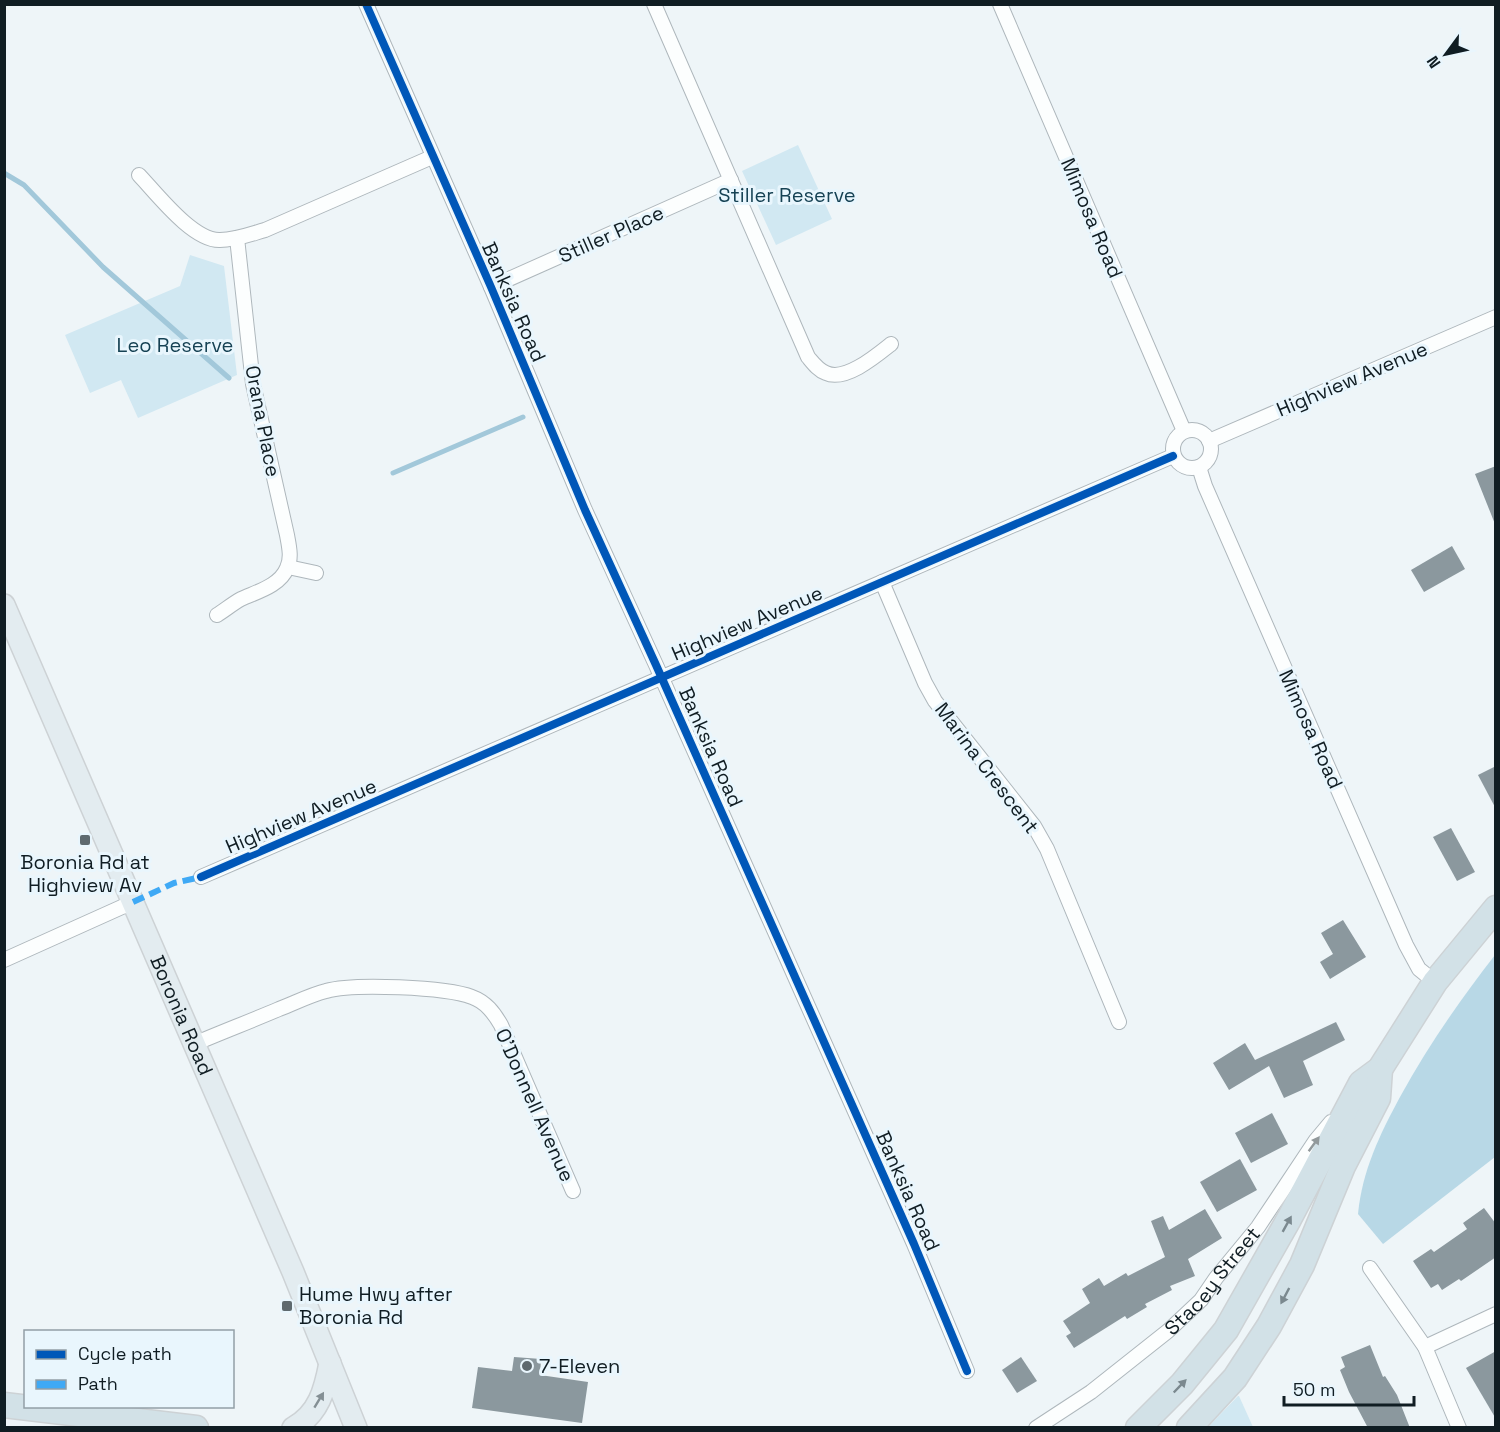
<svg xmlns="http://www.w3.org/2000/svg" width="1500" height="1432" font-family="'Space Grotesk',sans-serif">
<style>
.green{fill:#d1e8f2}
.forest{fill:#b8d8e6}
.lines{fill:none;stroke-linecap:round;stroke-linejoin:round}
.stream{stroke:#a2c8da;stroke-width:5}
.building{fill:#8b989e}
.street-casing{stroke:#aeb7bc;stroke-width:16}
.primary-casing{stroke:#cdd2d5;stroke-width:24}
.highway-casing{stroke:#cdd2d5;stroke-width:27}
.street{stroke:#fcfefe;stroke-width:14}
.primary{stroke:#e3ecf0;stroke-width:21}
.highway{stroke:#d2e1e7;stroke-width:24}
.quiet{stroke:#3fa9f5;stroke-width:6;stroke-dasharray:12 6;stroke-linecap:butt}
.cycleway-casing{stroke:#e9f6fd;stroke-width:11}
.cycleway{stroke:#0057b8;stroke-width:8}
.oneway{fill:#92999b}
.oneway2{fill:#7b898f}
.oneway3{fill:#848f94}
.poi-dot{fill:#5e696e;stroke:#e9f6fd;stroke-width:2}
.labels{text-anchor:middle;stroke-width:6;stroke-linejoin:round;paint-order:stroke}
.park-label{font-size:20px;fill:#164254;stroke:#e9f6fd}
.street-label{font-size:20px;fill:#101d23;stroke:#e9f6fd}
.poi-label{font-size:20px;fill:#101d23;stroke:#e9f6fd;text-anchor:start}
</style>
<rect width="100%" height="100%" fill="#eef5f8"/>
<g class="green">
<path d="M798,145L832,219L776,245L742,171Z"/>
<path d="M190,255L224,266L237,375L138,418L121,380L90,393L65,335L180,286Z"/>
<path d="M1239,1396L1253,1427H1208L1238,1396Z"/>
</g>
<path class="forest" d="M1495,955V1157L1383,1244L1358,1214C1362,1171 1380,1134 1400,1097C1428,1046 1460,1000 1495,955Z"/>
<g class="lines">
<g class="stream">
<path d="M4,173L24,185L103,267L229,378"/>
<path d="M393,473L523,417"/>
</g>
</g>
<g class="building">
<path d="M1496,466V524H1495L1475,474Z"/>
<path d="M1452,546L1465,569L1424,592L1411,570Z"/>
<path d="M1496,766V809L1478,775Z"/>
<path d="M1451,828L1475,872L1457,881L1433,837Z"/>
<path d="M1343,920L1366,957L1330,979L1320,962L1333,954L1321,933Z"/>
<path d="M1336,1022L1345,1040L1303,1061L1313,1085L1284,1098L1269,1066L1229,1090L1213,1063L1245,1043L1255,1060Z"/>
<path d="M1272,1113L1288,1144L1251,1163L1235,1133Z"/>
<path d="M1240,1159L1257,1190L1217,1212L1200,1182Z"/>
<path d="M1484,1208L1496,1224V1257L1461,1281L1459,1279L1442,1290L1438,1284L1431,1288L1413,1261L1431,1249L1434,1252L1467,1229L1463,1223Z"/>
<path d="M1205,1209L1222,1238L1188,1259L1195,1276L1170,1286L1172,1290L1145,1304L1147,1307L1127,1319L1125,1316L1074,1348L1066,1336L1071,1333L1063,1321L1090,1303L1082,1289L1099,1278L1104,1286L1126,1273L1128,1276L1165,1257L1151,1221L1163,1216L1169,1230Z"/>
<path d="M1370,1345L1383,1377L1385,1376L1397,1395L1410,1428H1368L1349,1392L1340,1370L1345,1367L1341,1357Z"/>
<path d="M1496,1351V1419L1466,1368Z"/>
<path d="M514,1357L541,1359L540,1375L588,1382L582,1423L472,1408L478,1367L512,1371Z"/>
<path d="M1021,1357L1037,1381L1017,1393L1002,1370Z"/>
</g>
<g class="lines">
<defs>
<g id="street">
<path d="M366,4L491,287L585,510L656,665L914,1244L967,1371"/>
<path d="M654,4L808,357C813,363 818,370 826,373C845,382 876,356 891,344"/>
<path d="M1000,4L1184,431"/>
<path d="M139,175C157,194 193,241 220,240C236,240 251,234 265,230L432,157"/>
<path d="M491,287L731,180"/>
<circle cx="1192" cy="449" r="19"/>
<path d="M1209,441L1496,317"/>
<path d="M1199,467L1205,486L1406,945L1419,969L1435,982"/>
<path d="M288,567L316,573"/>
<path d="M882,582L925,683L935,701L1034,826L1047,849L1119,1022"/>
<path d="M217,615C225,610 232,604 241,599C256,592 280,586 287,568C292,558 289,546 287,535L253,384L237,238"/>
<path d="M201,877L1173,456"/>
<path d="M4,960L133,902"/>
<path d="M194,1044C222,1032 251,1021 279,1009C295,1003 310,995 326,991C353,983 446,987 472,997C486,1002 494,1013 501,1025L573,1191"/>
<path d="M1370,1268L1425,1347L1459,1428"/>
<path d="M1425,1347L1496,1314"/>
<path id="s1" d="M1036,1428L1091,1392L1168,1331L1201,1300L1216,1278L1258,1227L1316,1140L1331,1122"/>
</g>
<g id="primary">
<path id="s2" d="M4,605L293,1272L356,1428"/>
<path d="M293,1428C319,1414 325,1389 330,1363"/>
</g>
<g id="highway">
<path d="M4,1405L196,1428"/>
<path d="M1138,1428L1182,1384L1226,1330L1289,1219L1361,1083L1380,1069L1435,982L1496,908"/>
<path d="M1189,1428L1235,1378L1269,1326L1302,1265L1343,1166L1378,1098L1380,1069"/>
</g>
</defs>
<use href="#street" class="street-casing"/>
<use href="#primary" class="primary-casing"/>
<use href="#highway" class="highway-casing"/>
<use href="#street" class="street"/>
<use href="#primary" class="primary"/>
<use href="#highway" class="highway"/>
<path class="quiet" d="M133,902L174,883L201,877"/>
<defs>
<g id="cycleway">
<path d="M366,4L491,287L585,510L656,665L914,1244L967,1371"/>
<path d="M201,877L1173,456"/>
</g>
</defs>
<use href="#cycleway" class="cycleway-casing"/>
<use href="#cycleway" class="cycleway"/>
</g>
<defs><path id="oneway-solid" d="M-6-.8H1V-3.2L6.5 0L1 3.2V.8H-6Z" transform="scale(1.5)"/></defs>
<use class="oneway" href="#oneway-solid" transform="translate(1314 1144) rotate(-54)"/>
<g class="oneway2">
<use href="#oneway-solid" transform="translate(1287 1224) rotate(-61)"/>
<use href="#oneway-solid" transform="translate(1285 1296) rotate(118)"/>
<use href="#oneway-solid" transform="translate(1180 1386) rotate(-46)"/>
</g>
<use class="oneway3" href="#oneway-solid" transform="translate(319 1400) rotate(-59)"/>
<g class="poi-dot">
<rect x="79" y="834" width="12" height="12" rx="3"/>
<rect x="281" y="1300" width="12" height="12" rx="3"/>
<circle cx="527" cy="1366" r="6"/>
</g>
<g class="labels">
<g class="park-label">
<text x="787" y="202">Stiller Reserve</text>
<text x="175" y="352">Leo Reserve</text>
</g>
<g class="street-label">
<text transform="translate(1092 218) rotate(67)" y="7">Mimosa Road</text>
<text transform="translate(611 234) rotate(-24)" y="7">Stiller Place</text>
<text transform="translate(514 302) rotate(66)" y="7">Banksia Road</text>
<text transform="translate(1352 379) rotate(-23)" y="7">Highview Avenue</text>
<text transform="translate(263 421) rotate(79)" y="7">Orana Place</text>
<text transform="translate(747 623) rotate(-23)" y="7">Highview Avenue</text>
<text transform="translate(1311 729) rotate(66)" y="7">Mimosa Road</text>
<text transform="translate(711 747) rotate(66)" y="7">Banksia Road</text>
<text transform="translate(987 768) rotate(53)" y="7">Marina Crescent</text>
<text transform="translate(301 816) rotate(-23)" y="7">Highview Avenue</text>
<text dy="7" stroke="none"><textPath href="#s2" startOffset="447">Boronia Road</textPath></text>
<text transform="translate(535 1105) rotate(66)" y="7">O'Donnell Avenue</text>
<text transform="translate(908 1191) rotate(66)" y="7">Banksia Road</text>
<text dy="7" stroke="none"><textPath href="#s1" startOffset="231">Stacey Street</textPath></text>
</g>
<g class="poi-label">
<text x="85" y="869" text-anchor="middle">Boronia Rd at<tspan x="85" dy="23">Highview Av</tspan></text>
<text x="299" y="1301">Hume Hwy after<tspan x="299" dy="23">Boronia Rd</tspan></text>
<text x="539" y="1373">7-Eleven</text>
</g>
</g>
<rect width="1500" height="1432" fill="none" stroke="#101d23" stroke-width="12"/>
<rect x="24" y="1330" width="210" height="78" fill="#e9f6fd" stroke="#929fa6" stroke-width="1.5"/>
<rect x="36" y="1350" width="30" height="9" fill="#0057b8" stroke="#929fa6" stroke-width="1.5"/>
<text x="78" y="1360" font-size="18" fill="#101d23">Cycle path</text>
<rect x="36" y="1380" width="30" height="9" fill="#3fa9f5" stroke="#929fa6" stroke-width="1.5"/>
<text x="78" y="1390" font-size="18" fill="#101d23">Path</text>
<g transform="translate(1446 54) rotate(237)" stroke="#e9f6fd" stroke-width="4.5" paint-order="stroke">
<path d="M0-4.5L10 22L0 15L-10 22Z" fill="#101d23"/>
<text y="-9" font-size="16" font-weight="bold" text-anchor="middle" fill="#101d23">N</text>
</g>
<path d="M1284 1396v9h130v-9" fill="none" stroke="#101d23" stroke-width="3"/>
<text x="1293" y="1396" font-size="18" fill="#101d23" stroke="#e9f6fd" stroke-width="4.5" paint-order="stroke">50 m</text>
</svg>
